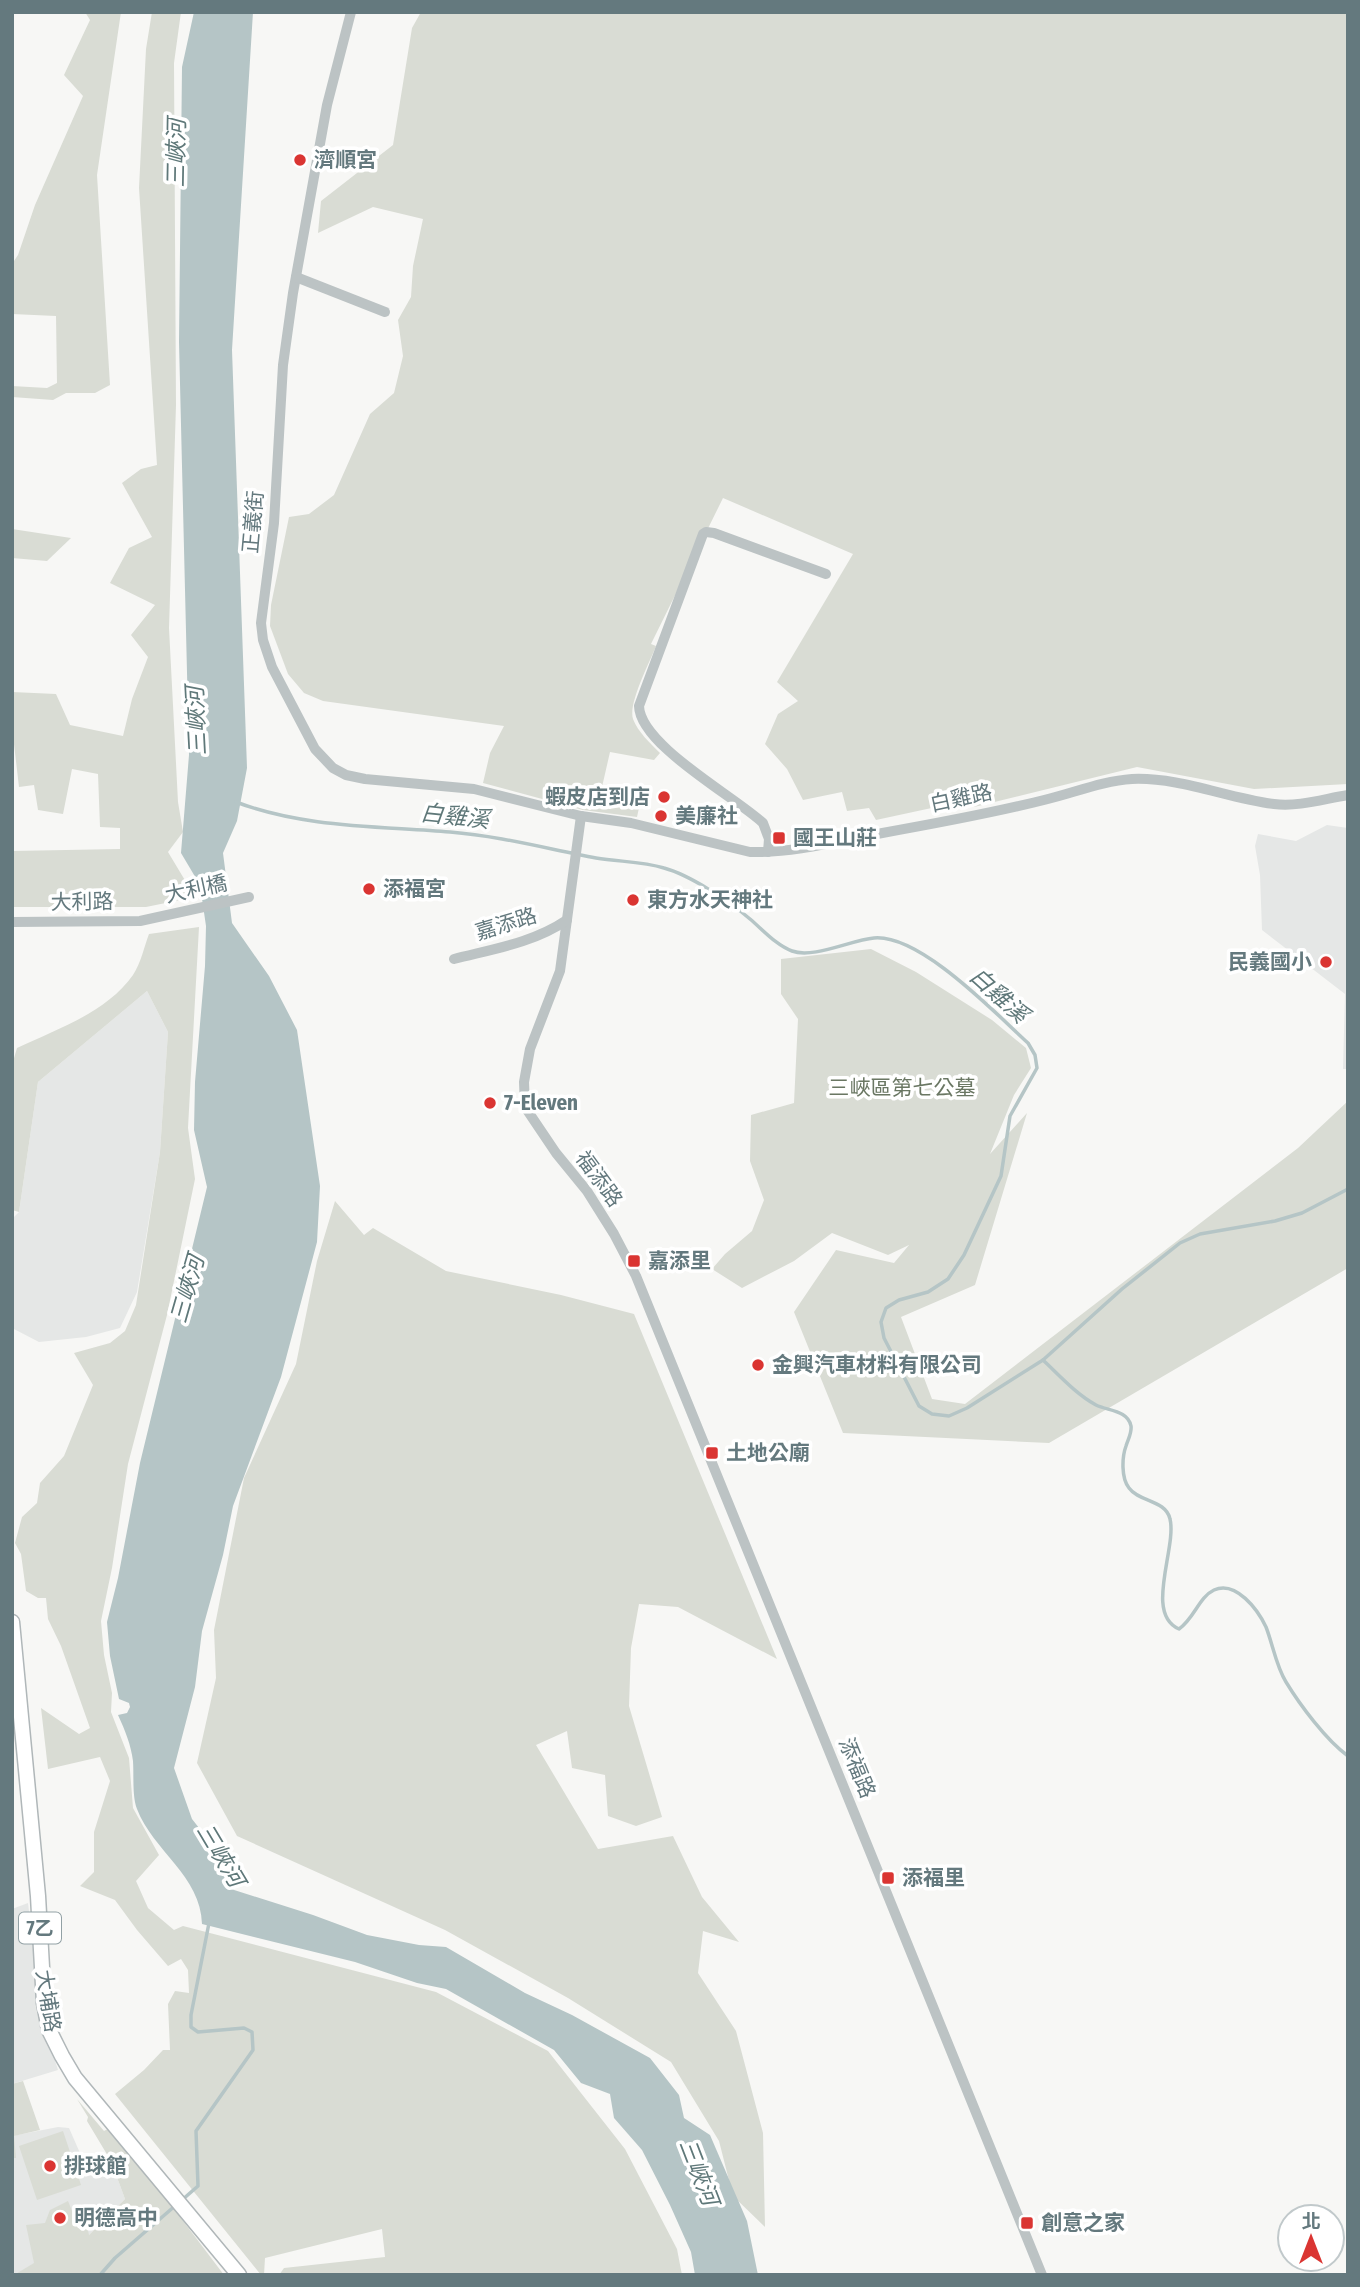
<svg xmlns="http://www.w3.org/2000/svg" width="1360" height="2287" font-family="'Fira Sans Condensed','Noto Sans TC',sans-serif">
<style>
.built{fill:#e5e7e6}
.green{fill:#d9dcd4}
.water{fill:#b5c5c6}
.lines{fill:none;stroke-linecap:round;stroke-linejoin:round}
.stream{stroke:#b5c5c6;stroke-width:3.5}
.major-casing{stroke:#b0b7b9;stroke-width:17}
.minor{stroke:#bcc3c4;stroke-width:10}
.major{stroke:#fff;stroke-width:14}
.poi-dot{fill:#da3532;stroke:#fff;stroke-width:2.5}
.labels{text-anchor:middle;stroke-width:7;stroke-linejoin:round;paint-order:stroke}
.shield{fill:#fff;stroke:#92a1a5;stroke-width:2}
.shield-label{font-size:19px;font-weight:bold;fill:#64797e}
.poi-label{font-size:21px;font-weight:bold;fill:#64797e;stroke:#fff;text-anchor:start}
.street-label{font-size:21px;fill:#64797e;stroke:#fff}
.park-label{font-size:21px;fill:#6a7763;stroke:#fff}
.water-label{font-size:23px;font-style:italic;fill:#5f7879;stroke:#fff}
</style>
<rect width="100%" height="100%" fill="#f7f7f5"/>
<g class="built">
<path d="M1327,825L1348,828V1069H1343L1345,994L1262,930L1260,875L1255,846L1258,834L1296,841Z"/>
<path d="M147,991L168,1032L160,1152L137,1292L120,1328L86,1337L39,1342L12,1328V1219L19,1212L38,1082Z"/>
<path d="M28,1903L43,2023L58,2070L12,2084V1909Z"/>
<path d="M58,2127L69,2128L87,2169L111,2161L125,2199L88,2236L26,2275H12V2136Z"/>
</g>
<g class="green">
<path d="M85,12H121L97,175L110,385L95,393H66L53,400L12,397V386L47,388L57,383L56,316L12,314V264L18,255L35,205L83,96L64,75L90,20Z"/>
<path d="M152,12H181L174,63L176,405L169,628L178,802L183,832L168,852L195,897L146,907H12V851L120,849V828L100,827L98,774L72,769L63,814L38,810L34,785L19,787L12,727V692L56,694L70,725L123,736L132,699L148,657L131,635L155,605L110,583L129,548L152,537L122,483L141,469L157,465L139,188L146,49Z"/>
<path d="M421,12H1348V784L1254,789L1137,767L974,807L964,801L876,820L869,808L847,811L842,792L803,800L787,769L765,744L778,714L798,701L777,682L853,554L723,498L651,644L656,646C650,662 628,703 633,719C638,732 650,743 660,753L654,760L610,752L602,787L642,794L637,817L583,810L483,783L490,753L504,726L323,701L304,693L288,674L270,626L271,605L289,517L309,514L334,495L370,414L394,393L403,356L398,320L411,297L413,266L423,219L373,207L318,233L321,201L393,145L412,28Z"/>
<path d="M12,529L71,538L47,561L12,558Z"/>
<path d="M199,927L188,1128L195,1179L167,1315L128,1464L112,1568L101,1621L104,1655L112,1693L111,1712L129,1758L133,1808L159,1855L136,1881L148,1908L174,1930L183,1926L436,1992L548,2051L625,2149L677,2249L682,2275H279L284,2268L385,2257L382,2229L265,2258L264,2275H261L115,2094L144,2070L163,2050H170L168,2004L175,1991L189,1993L188,1970L181,1959L168,1966L137,1930L115,1900L80,1886L94,1872V1832L110,1781L100,1757L48,1769L41,1708L79,1734L90,1728L61,1646L48,1619L46,1598H38L26,1591L21,1554L15,1543L22,1517L37,1503L40,1483L64,1456L93,1385L74,1353L110,1343L125,1331L136,1305L160,1152L168,1032L147,991L38,1082L19,1212L12,1210V1065L17,1048C57,1029 106,1013 133,975C141,963 144,947 149,934Z"/>
<path d="M871,949L916,972L992,1020L1026,1048L1031,1068L1014,1095L990,1154L1027,1113L975,1285L901,1317L932,1399L965,1404L1298,1148L1348,1101V1268L1049,1443L843,1433L794,1312L836,1250L894,1263L909,1245L888,1255L832,1233L794,1261L742,1288L712,1269L725,1254L752,1231L764,1200L750,1161L751,1115L794,1103L798,1019L781,994V959Z"/>
<path d="M335,1201L364,1235L373,1228L446,1271L561,1295L634,1314L777,1659L678,1607L639,1604L631,1648L629,1706L662,1817L636,1826L608,1816L605,1775L572,1768L567,1731L536,1745L598,1849L673,1836L702,1897L739,1942L703,1931L698,1973L736,2031L763,2133L765,2227L733,2196L719,2141L671,2062L568,1998L445,1930L237,1836L197,1763L216,1678L214,1630L244,1478L296,1364L317,1261Z"/>
<path d="M23,2081L40,2130L14,2136L16,2158H12V2084Z"/>
<path d="M77,2099L104,2131L112,2127L224,2275H14L34,2263L26,2225L45,2223L50,2210L68,2201L72,2211L82,2204L89,2235L125,2199L111,2161L87,2121L88,2117Z"/>
<path d="M63,2131L81,2185L37,2200L19,2146Z"/>
</g>
<path class="water" d="M194,12H253L232,350L247,768L237,821L223,853L232,923L269,976L297,1030L320,1186L317,1242L281,1377L233,1506L223,1555L202,1631L195,1687L174,1768L192,1819L221,1856L231,1889L313,1915L367,1935L419,1945L446,1947L525,1993L572,2015L650,2058L679,2095L684,2118L710,2135L747,2221L758,2275H695L691,2252L670,2205L642,2150L614,2118L610,2094L581,2083L554,2050L446,1989L417,1983L355,1962L202,1924C201,1876 153,1851 137,1809C132,1796 134,1776 133,1761C131,1745 125,1730 118,1715L127,1713L130,1707L129,1703L119,1699L110,1656L107,1622L118,1578L140,1463L207,1187L194,1130L195,1082L205,966L206,926L200,885L181,853L189,755L179,342L182,67Z"/>
<g class="lines">
<g class="stream">
<path d="M236,802C304,828 379,826 450,832C500,836 548,849 596,858C619,862 642,861 664,868C690,875 729,901 750,919C763,930 776,945 792,951C813,959 851,940 874,938C920,934 995,1013 1028,1043L1035,1055L1037,1068L1010,1116L1001,1176L964,1255L948,1279L928,1292L899,1300L886,1308L881,1322L884,1338L919,1406L932,1414L949,1416L967,1408L1043,1360L1122,1289L1180,1243L1200,1234L1275,1221L1302,1213L1348,1189"/>
<path d="M1043,1360C1060,1376 1076,1394 1096,1405C1108,1411 1128,1410 1131,1426C1132,1433 1128,1439 1126,1446C1122,1457 1121,1478 1129,1488C1139,1502 1166,1500 1170,1519C1177,1548 1144,1614 1179,1629C1194,1619 1199,1597 1214,1590C1236,1580 1258,1610 1266,1627C1273,1645 1276,1666 1286,1682C1300,1705 1326,1740 1348,1756"/>
<path d="M182,2200L198,2186L196,2131L253,2050L252,2032L244,2028L198,2032L191,2027V2015L209,1923"/>
<path d="M100,2275L115,2258L176,2205"/>
</g>
<defs>
<path id="major" d="M12,1622L38,1896L44,2003L49,2030L62,2056L75,2078L239,2275"/>
</defs>
<use href="#major" class="major-casing"/>
<g class="minor">
<path d="M351,12L327,105L293,293L283,365L274,523L261,623L263,640L272,667L315,749L333,768L346,775L365,779L474,789L581,816L631,823L750,852C793,853 835,842 877,834C933,824 989,814 1044,800C1074,793 1102,781 1132,779C1180,777 1227,798 1274,804C1299,807 1323,799 1348,795"/>
<path d="M296,277L385,312"/>
<path d="M581,816L560,971L530,1049L524,1082L525,1107L556,1153L587,1191L614,1234L636,1276L1042,2275"/>
<path d="M768,852L769,839L763,823C734,796 640,745 639,706L703,534L706,532L714,533L826,574"/>
<path d="M12,922L140,921L249,897"/>
<path d="M454,959C493,949 533,943 567,920"/>
</g>
<use href="#major" class="major"/>
</g>
<g class="poi-dot">
<circle cx="300" cy="160" r="7"/>
<circle cx="664" cy="797" r="7"/>
<circle cx="661" cy="816" r="7"/>
<rect x="772" y="831" width="14" height="14" rx="3.5"/>
<circle cx="369" cy="889" r="7"/>
<circle cx="633" cy="900" r="7"/>
<circle cx="1326" cy="962" r="7"/>
<circle cx="490" cy="1103" r="7"/>
<rect x="627" y="1254" width="14" height="14" rx="3.5"/>
<circle cx="758" cy="1365" r="7"/>
<rect x="705" y="1446" width="14" height="14" rx="3.5"/>
<rect x="881" y="1871" width="14" height="14" rx="3.5"/>
<circle cx="50" cy="2166" r="7"/>
<circle cx="60" cy="2218" r="7"/>
<rect x="1020" y="2216" width="14" height="14" rx="3.5"/>
</g>
<g class="labels">
<rect class="shield" x="19" y="1912.5" width="42" height="31" rx="5"/>
<g class="shield-label">
<text x="40" y="1935">7乙</text>
</g>
<g class="poi-label">
<text x="314" y="167">濟順宮</text>
<text x="650" y="804" text-anchor="end">蝦皮店到店</text>
<text x="675" y="823">美廉社</text>
<text x="793" y="845">國王山莊</text>
<text x="383" y="896">添福宮</text>
<text x="647" y="907">東方水天神社</text>
<text x="1312" y="969" text-anchor="end">民義國小</text>
<text x="504" y="1110">7-Eleven</text>
<text x="648" y="1268">嘉添里</text>
<text x="772" y="1372">金興汽車材料有限公司</text>
<text x="726" y="1460">土地公廟</text>
<text x="902" y="1885">添福里</text>
<text x="64" y="2173">排球館</text>
<text x="74" y="2225">明德高中</text>
<text x="1041" y="2230">創意之家</text>
</g>
<g class="street-label">
<text transform="translate(253 522) rotate(-85)" y="7">正義街</text>
<text transform="translate(961 798) rotate(-12)" y="7">白雞路</text>
<text transform="translate(196 889) rotate(-12)" y="7">大利橋</text>
<text transform="translate(82 902) rotate(-1)" y="7">大利路</text>
<text transform="translate(506 924) rotate(-17)" y="7">嘉添路</text>
<text transform="translate(599 1179) rotate(54)" y="7">福添路</text>
<text transform="translate(857 1768) rotate(68)" y="7">添福路</text>
<text transform="translate(48 2001) rotate(81)" y="7">大埔路</text>
</g>
<g class="park-label">
<text x="902" y="1095">三峽區第七公墓</text>
</g>
<g class="water-label">
<text transform="translate(176 153) rotate(-89)" y="8">三峽河</text>
<text transform="translate(196 721) rotate(-93)" y="8">三峽河</text>
<text transform="translate(455 816) rotate(6)" y="8">白雞溪</text>
<text transform="translate(999 995) rotate(42)" y="8">白雞溪</text>
<text transform="translate(187 1289) rotate(-74)" y="8">三峽河</text>
<text transform="translate(221 1855) rotate(59)" y="8">三峽河</text>
<text transform="translate(699 2172) rotate(69)" y="8">三峽河</text>
</g>
</g>
<rect width="1360" height="2287" fill="none" stroke="#64797e" stroke-width="28"/>
<g transform="translate(1311 2238)"><circle r="33" fill="#ffffff" stroke="#c1c9cb" stroke-width="2"/>
<path d="M0-5L12 26L0 18L-12 26Z" fill="#da3532"/>
<text y="-10" font-size="19" font-weight="bold" text-anchor="middle" fill="#64797e">北</text>
</g>
</svg>
